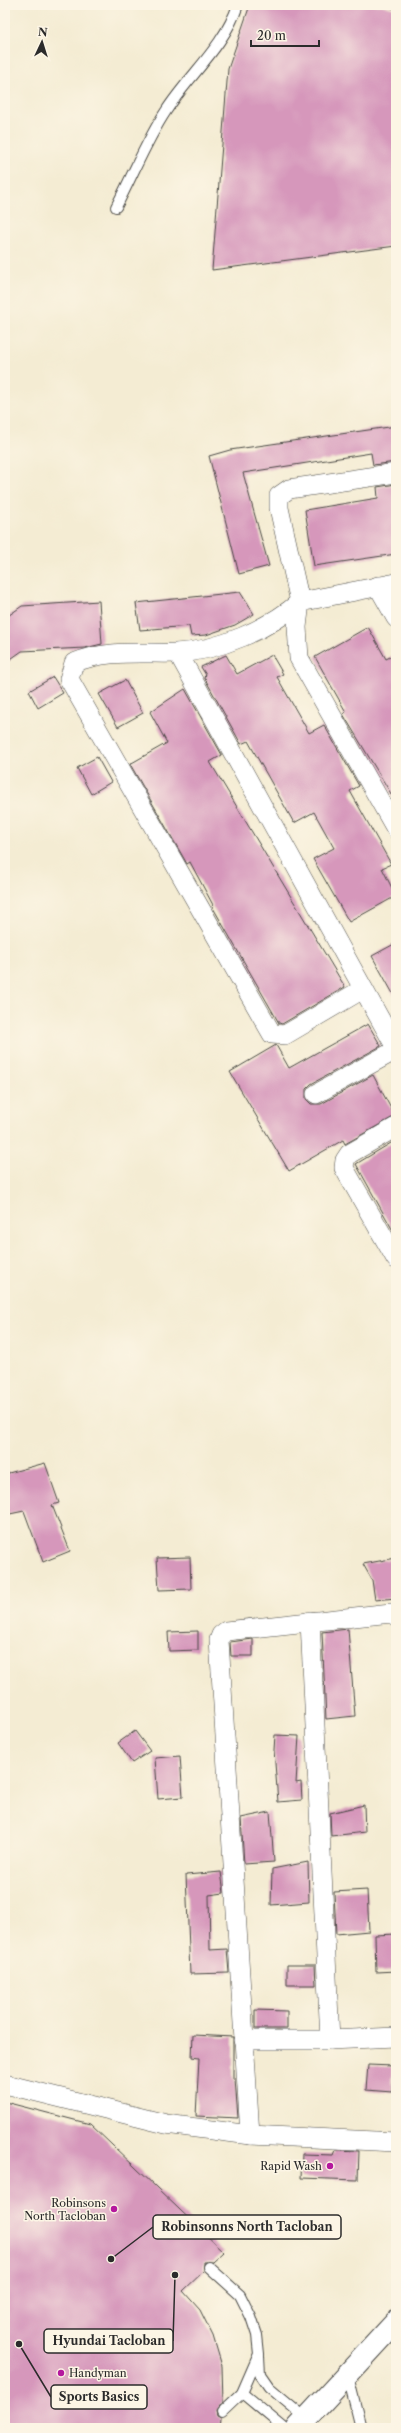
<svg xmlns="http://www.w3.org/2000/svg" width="401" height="2433" font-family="'Libre Caslon Text',serif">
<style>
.building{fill:#d697bb}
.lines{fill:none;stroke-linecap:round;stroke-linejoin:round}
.service-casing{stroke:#494844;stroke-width:12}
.minor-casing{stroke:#494844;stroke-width:20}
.secondary-casing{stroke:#494844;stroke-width:24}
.service{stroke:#fff;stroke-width:10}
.minor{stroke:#fff;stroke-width:19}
.secondary{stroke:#fff;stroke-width:22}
.poi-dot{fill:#b5179e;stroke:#fcf5e5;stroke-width:1.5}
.labels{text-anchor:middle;stroke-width:3;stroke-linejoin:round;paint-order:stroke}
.poi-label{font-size:11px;fill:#2b2b2b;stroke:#fcf5e5;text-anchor:end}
.leader{fill:none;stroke:#2b2b2b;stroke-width:1.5}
.callout-dot{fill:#2b2b2b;stroke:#fcf5e5;stroke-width:1.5}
.callout{fill:#fcf5e5;stroke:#2b2b2b;stroke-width:1.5}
.callout-label{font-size:12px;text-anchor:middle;font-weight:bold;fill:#2b2b2b}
</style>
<rect width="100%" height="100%" fill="#fcf5e5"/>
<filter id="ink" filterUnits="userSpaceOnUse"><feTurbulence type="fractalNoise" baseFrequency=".025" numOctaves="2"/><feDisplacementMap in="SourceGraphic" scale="8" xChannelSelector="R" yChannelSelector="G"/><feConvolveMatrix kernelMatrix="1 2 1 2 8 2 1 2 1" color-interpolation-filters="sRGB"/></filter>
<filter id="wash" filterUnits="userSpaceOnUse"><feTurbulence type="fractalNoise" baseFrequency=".012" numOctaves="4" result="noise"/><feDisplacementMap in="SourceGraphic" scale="16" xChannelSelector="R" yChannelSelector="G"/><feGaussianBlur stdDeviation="0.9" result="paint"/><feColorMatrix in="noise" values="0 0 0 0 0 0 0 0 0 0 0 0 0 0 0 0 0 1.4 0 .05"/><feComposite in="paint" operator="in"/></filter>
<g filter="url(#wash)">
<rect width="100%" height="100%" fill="#f4ecd3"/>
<g id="blocks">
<g class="building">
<path d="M250,5H382L396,9V246L212,270L228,69Z"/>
<path d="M396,426V462L373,465L371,453L243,473L269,566L239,574L209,456L230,450Z"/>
<path d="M396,484V554L314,566L305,510L378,498L377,487Z"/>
<path d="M240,592L254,614L235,625L206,635L191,636L189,626L140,630L136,603Z"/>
<path d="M99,601L102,644L85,648L22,651L5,663V618L22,606Z"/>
<path d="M368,627L386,659L396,654V802L343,714L346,712L315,657Z"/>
<path d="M226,655L237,674L272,655L283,674L277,677L309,733L324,725L359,786L350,791L391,864L382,868L396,896L349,922L313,859L334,848L314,812L294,823L248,741L241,744L204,677L206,675L201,667Z"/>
<path d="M53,677L63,693L38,708L29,691Z"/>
<path d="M125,680L143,713L118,727L99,694Z"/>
<path d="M185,689L222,755L210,762L345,987L282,1024L279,1023L212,906L213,905L190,862L187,864L130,764L167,743L150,712Z"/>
<path d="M97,757L111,782L91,794L77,768Z"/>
<path d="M396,943V999L372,956Z"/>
<path d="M368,1024L381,1046L311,1084L306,1089V1099L311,1104H321L373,1075L395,1116L345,1144L343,1140L289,1171L230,1072L276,1045L289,1068Z"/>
<path d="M396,1140V1236L356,1164Z"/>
<path d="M45,1463L59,1503L52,1505L70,1551L43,1562L24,1511L5,1515V1474Z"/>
<path d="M190,1557L191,1589L159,1590L157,1558Z"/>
<path d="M396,1558V1598L375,1600L372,1580L363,1564Z"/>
<path d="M348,1629L355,1716L326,1719L322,1632Z"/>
<path d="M198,1631V1650L169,1651L168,1632Z"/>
<path d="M253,1639V1656H231L230,1642Z"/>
<path d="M135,1731L150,1751L132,1763L118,1743Z"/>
<path d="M275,1735L299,1736L296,1783L301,1782L302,1800L278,1802L274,1750Z"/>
<path d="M180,1756L183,1797L158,1799L155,1758Z"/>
<path d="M364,1805L365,1832L331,1836L330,1813Z"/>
<path d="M270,1812L274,1862L244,1864L241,1818Z"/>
<path d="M308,1862L309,1902L271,1905L272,1869Z"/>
<path d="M221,1872L224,1893L209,1895L210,1950L227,1949L229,1973L190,1974L186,1875Z"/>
<path d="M367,1890L369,1931L336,1934L334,1892Z"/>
<path d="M396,1934V1971L376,1972L375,1935Z"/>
<path d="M287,1965H315L316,1985H287Z"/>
<path d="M255,2010L287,2011V2029H255Z"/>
<path d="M193,2035L233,2037V2079H235L238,2118L196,2116L199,2058L192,2057Z"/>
<path d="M368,2065L393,2066L392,2092L366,2090Z"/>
<path d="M5,2102L90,2124L224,2252L213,2262H204V2271L183,2291L200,2310L213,2336L222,2366L223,2402L216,2411L217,2416L221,2418L220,2428H5Z"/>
<path d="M335,2150L359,2151L358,2180L301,2178L302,2154L333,2155Z"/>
</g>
</g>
</g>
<g filter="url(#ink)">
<use href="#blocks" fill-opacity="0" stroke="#494844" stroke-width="1"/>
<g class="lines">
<defs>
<g id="service">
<path d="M116,207C133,175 146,141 166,111C189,75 224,47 238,5"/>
<path d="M209,2267L240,2295L251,2317L257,2335L259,2354L242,2393L222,2412"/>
<path d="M259,2356L260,2374L269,2387L307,2419"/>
<path d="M348,2376L361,2428"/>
<path d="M242,2393L284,2428"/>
</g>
<g id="minor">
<path d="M396,473L289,489L279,496V508L300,602L396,583"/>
<path d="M378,586L396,618"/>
<path d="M300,602C268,629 219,651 176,653C143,654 106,649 74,663L69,679L272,1034L285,1035L363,989"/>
<path d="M300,602L297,627L299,658L396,829"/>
<path d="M178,653L396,1048"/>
<path d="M316,1094L396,1050"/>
<path d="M396,1127L349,1154L345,1160L344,1168L396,1259"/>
<path d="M310,1621L330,2040"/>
<path d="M243,2040H330L396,2037"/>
<path d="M5,2084L166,2124L250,2135L396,2142"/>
<path d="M250,2135L219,1640L221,1635L226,1631L391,1613L396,1616"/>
</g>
<path id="secondary" d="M298,2428L396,2322"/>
</defs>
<use href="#service" class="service-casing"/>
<use href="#minor" class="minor-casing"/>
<use href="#secondary" class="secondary-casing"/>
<use href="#service" class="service"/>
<use href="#minor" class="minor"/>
<use href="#secondary" class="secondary"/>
</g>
</g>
<g class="poi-dot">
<circle cx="330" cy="2166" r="4"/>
<circle cx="114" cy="2209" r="4"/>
<circle cx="61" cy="2373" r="4"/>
</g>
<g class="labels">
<g class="poi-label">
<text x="322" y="2170">Rapid Wash</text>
<text x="106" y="2207">Robinsons<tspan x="106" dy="13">North Tacloban</tspan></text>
<text x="69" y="2377" text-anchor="start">Handyman</text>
</g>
</g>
<path class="leader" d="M111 2259L153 2227M175 2275L173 2341M19 2344L51 2397"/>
<g class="callout-dot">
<circle cx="111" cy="2259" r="4"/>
<circle cx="175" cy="2275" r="4"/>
<circle cx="19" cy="2344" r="4"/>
</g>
<g class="callout">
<rect x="153" y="2215" width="188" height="24" rx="4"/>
<rect x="44" y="2329" width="129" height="24" rx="4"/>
<rect x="51" y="2385" width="96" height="24" rx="4"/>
</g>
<g class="callout-label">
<text x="247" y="2231">Robinsonns North Tacloban</text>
<text x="109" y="2345">Hyundai Tacloban</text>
<text x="99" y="2401">Sports Basics</text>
</g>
<rect width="401" height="2433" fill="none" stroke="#fcf5e5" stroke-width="20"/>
<g transform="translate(42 42) rotate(4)" stroke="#fcf5e5" stroke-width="3" paint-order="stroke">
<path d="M0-3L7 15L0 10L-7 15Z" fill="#2b2b2b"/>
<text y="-6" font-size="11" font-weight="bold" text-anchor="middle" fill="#2b2b2b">N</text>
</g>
<path d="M251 40v6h68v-6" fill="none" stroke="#2b2b2b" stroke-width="2"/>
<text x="257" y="40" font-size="12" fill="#2b2b2b" stroke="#fcf5e5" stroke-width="3" paint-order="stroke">20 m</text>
</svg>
